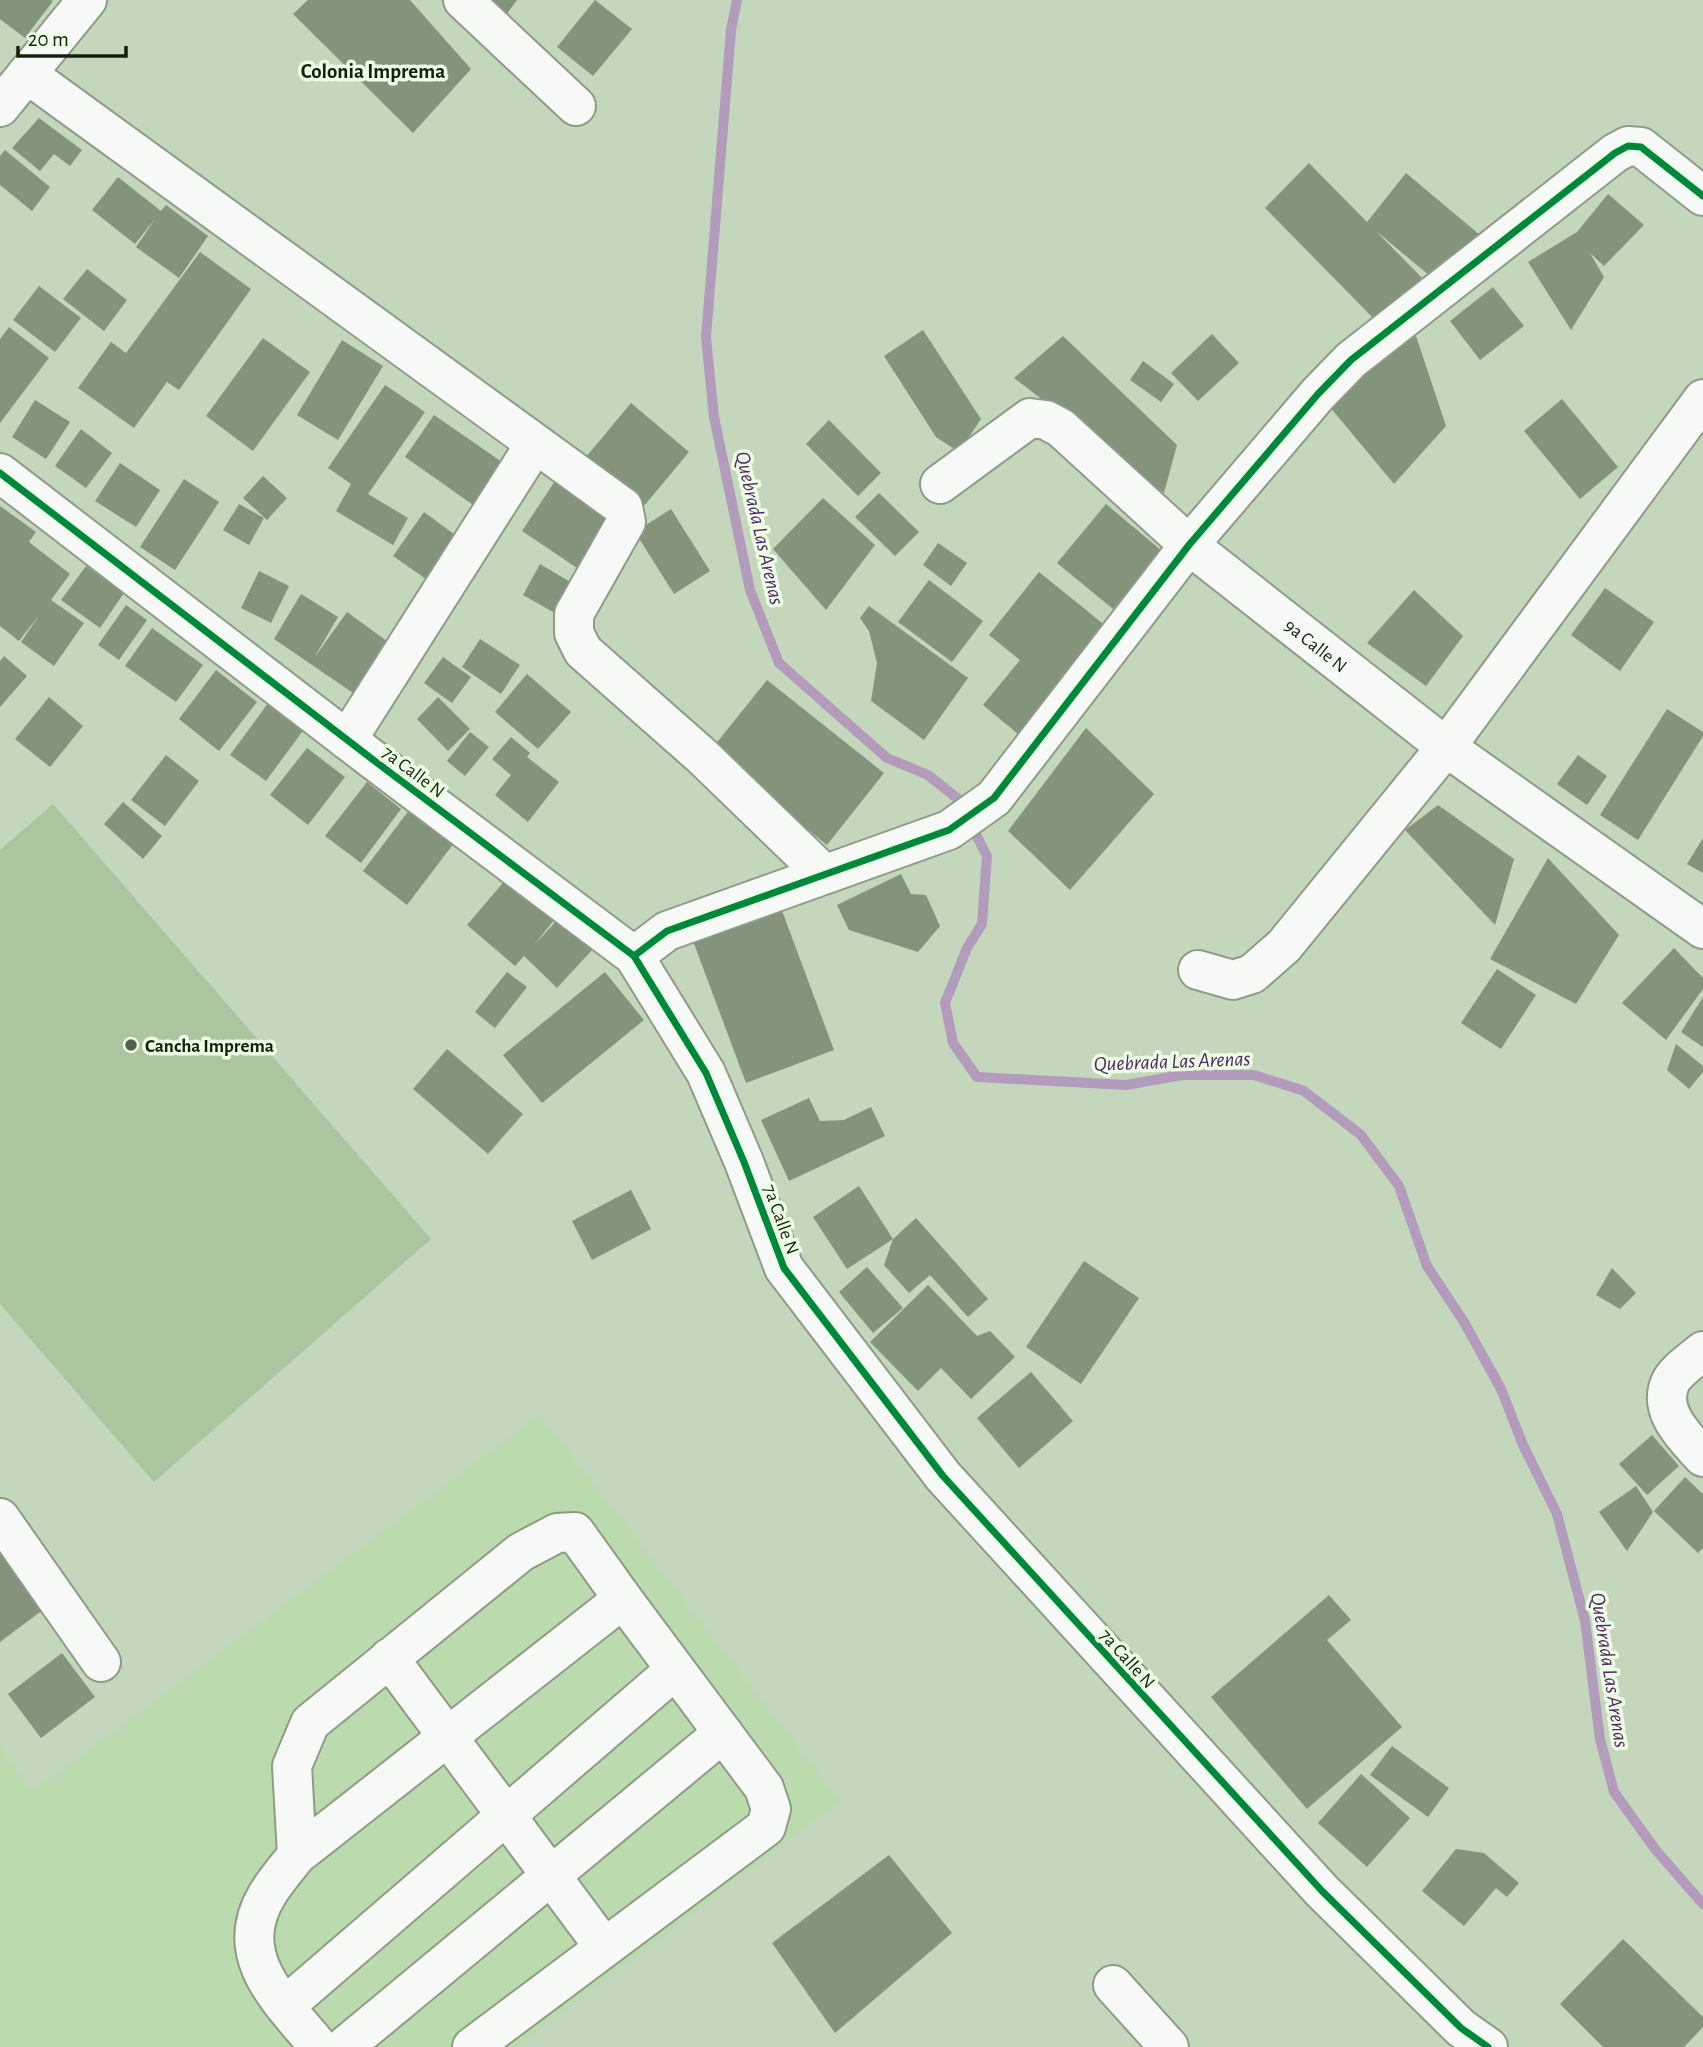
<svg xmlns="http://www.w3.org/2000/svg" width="1703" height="2047" font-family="'Alegreya Sans',sans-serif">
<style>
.built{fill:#bbdaae}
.pitch{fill:#abc59f}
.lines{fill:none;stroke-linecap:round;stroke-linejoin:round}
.stream{stroke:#b39cbb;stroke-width:10}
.building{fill:#83937c}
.minor-casing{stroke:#8e9c87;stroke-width:42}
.minor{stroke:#f6f9f5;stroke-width:38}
.cycleway-casing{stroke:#ebfee4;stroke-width:11}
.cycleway{stroke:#00873e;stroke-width:7}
.poi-dot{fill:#52614b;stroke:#ebfee4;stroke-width:2.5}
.labels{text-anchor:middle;stroke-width:7;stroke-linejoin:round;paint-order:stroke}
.street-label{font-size:19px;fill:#14210e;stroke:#ebfee4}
.poi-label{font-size:19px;font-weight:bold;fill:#14210e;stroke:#ebfee4;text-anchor:start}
.neighbourhood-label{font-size:21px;font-weight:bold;fill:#14210e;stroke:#ebfee4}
.water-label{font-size:21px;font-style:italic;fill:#542166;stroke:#ebfee4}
</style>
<rect width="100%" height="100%" fill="#c4d7bc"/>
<path class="built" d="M540,1415L840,1801L517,2047H0V1747L32,1792Z"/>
<path class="pitch" d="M53,804L431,1239L154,1482L0,1304V850Z"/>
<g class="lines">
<path class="stream" d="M737,0L731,30L706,337L714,417L750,590L779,663L887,758L928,775L958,799L987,856L982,924L967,948L945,1003L953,1043L977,1077L1126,1085L1182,1075H1254L1304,1091L1361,1135L1399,1186L1427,1266L1464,1322L1501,1389L1523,1445L1557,1514L1585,1621L1600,1739L1614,1792L1655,1849L1703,1904"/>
</g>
<g class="building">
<path d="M0,0H51L53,1L25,38L0,19Z"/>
<path d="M308,0H410L471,69L413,133L293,14Z"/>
<path d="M472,0H517L498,26Z"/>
<path d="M595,0L632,29L593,76L557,47Z"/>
<path d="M39,118L82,150L70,166L54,154L40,171L12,148Z"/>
<path d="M5,150L50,187L32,211L0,185V156Z"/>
<path d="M1309,163L1367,222L1406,173L1480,235L1430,276L1376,231L1427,283L1382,327L1265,208Z"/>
<path d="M118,177L161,211L166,205L208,236L179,278L136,247L155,219L135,244L92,210Z"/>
<path d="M1608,194L1644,225L1604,266L1590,253L1604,277L1571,330L1528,262L1577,232Z"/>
<path d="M200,252L251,289L179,390L167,382L134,428L78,388L111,342L126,353Z"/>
<path d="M87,269L127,300L104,331L63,299Z"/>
<path d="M39,286L81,318L55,352L13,320Z"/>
<path d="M1493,287L1524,326L1480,360L1450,321Z"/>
<path d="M9,327L49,358L0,423V339Z"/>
<path d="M923,330L981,419L959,452L936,437L884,356Z"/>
<path d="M1212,334L1239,363L1198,401L1171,373Z"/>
<path d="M1063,336L1177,445L1164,493L1014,378Z"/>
<path d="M1416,336L1446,426L1394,484L1320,395Z"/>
<path d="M263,338L310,372L253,451L206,416Z"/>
<path d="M342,340L383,366L338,440L297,415Z"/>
<path d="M1143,361L1174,384L1161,402L1130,380Z"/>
<path d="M385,385L425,412L368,494L408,518L393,545L336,511L351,484L328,468Z"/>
<path d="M1562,399L1618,467L1580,499L1524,431Z"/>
<path d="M35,400L70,422L46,459L12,437Z"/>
<path d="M631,403L689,452L644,506L586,457Z"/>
<path d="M434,415L515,471L486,514L405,457Z"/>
<path d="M829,420L881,473L858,496L806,444Z"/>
<path d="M81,429L112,453L86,488L55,466Z"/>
<path d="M120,463L160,490L136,527L95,501Z"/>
<path d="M263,476L287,498L267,520L243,498Z"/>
<path d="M184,479L219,502L175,570L140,547Z"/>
<path d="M555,481L614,520L580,570L522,531Z"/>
<path d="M879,493L919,532L895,556L855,517Z"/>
<path d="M823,498L875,545L826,610L773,549Z"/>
<path d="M239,504L264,518L249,545L223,530Z"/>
<path d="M1106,504L1162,551L1113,609L1057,563Z"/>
<path d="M0,506L36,532L29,542L70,574L51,600L84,623L54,666L21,642L40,614L19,641L0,626Z"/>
<path d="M671,509L710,571L674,594L635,532Z"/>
<path d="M424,512L466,543L436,586L393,556Z"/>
<path d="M938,543L967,563L951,586L923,565Z"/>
<path d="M540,564L577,586L560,616L523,595Z"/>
<path d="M86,566L124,593L100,628L61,600Z"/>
<path d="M259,571L289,586L271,623L241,608Z"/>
<path d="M1039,572L1112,631L1024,739L983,705L1020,660L989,635Z"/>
<path d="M929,580L983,621L952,662L898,622Z"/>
<path d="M1605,588L1654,622L1620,671L1571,635Z"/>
<path d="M1414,590L1463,636L1426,686L1367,643Z"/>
<path d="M301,594L338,617L314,658L347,612L395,647L359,697L274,639Z"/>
<path d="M126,605L147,620L119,660L98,645Z"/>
<path d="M869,606L968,678L924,740L871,701L877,663L869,631L860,618Z"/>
<path d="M152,628L203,665L176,702L125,666Z"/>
<path d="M480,639L520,665L501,694L462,667Z"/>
<path d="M4,656L27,676L0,707V661Z"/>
<path d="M443,657L471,677L452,703L424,683Z"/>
<path d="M216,670L257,702L219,751L179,719Z"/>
<path d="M527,674L571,712L538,749L495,712Z"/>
<path d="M767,680L884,773L827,845L710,751Z"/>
<path d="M49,697L83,726L50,767L15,739Z"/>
<path d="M438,697L470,729L448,751L417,719Z"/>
<path d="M269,702L305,728L266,781L230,755Z"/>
<path d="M1667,709L1703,732V736L1638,840L1600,815Z"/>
<path d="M1086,728L1154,794L1070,890L1008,831Z"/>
<path d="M470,732L489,747L465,776L447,761Z"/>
<path d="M511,737L530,753L527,757L559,782L528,822L495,795L511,775L492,759Z"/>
<path d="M307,748L345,777L308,825L270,795Z"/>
<path d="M166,755L199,781L165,826L131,800Z"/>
<path d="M1578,755L1607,776L1587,805L1557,784Z"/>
<path d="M367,782L401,809L361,863L325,836Z"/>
<path d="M123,802L162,836L143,859L104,824Z"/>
<path d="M1438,805L1514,859L1495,925L1405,830Z"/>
<path d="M410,809L454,843L407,905L363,871Z"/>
<path d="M1703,838V873L1687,864Z"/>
<path d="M1548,858L1619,935L1576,1004L1490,959Z"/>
<path d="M901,874L911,894L926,895L940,926L918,952L849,930L837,905Z"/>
<path d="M507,878L555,919L534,945L560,917L593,949L557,988L524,956L515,966L467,925Z"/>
<path d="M781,908L834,1050L746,1083L693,941Z"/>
<path d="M1674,948L1703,978V989L1666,1040L1622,1003Z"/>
<path d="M1497,969L1536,995L1501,1049L1461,1023Z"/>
<path d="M507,972L527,987L495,1028L475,1012Z"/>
<path d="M605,972L644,1020L542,1103L503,1055Z"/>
<path d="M1703,997V1047L1681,1032Z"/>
<path d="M1676,1044L1703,1066V1072L1689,1089L1667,1070Z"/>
<path d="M447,1049L523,1114L488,1154L413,1089Z"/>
<path d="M809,1098L820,1121L844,1120L871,1107L885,1136L789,1181L761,1120Z"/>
<path d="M859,1186L893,1239L847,1269L813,1217Z"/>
<path d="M631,1190L651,1229L592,1260L572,1221Z"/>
<path d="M916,1218L988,1299L968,1317L930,1275L909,1293L884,1265L893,1239Z"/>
<path d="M1084,1261L1139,1298L1081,1384L1026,1347Z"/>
<path d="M867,1267L903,1308L873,1333L839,1292Z"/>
<path d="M1612,1268L1636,1293L1620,1309L1596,1295Z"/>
<path d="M928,1285L977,1336L990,1331L1015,1357L971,1399L941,1368L918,1391L870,1342Z"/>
<path d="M1031,1372L1073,1421L1019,1468L977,1418Z"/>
<path d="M1652,1435L1679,1466L1647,1495L1619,1464Z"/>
<path d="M1685,1477L1703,1494V1548L1698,1553L1654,1511Z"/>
<path d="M1636,1486L1653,1512L1627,1551L1599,1512Z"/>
<path d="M0,1541L48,1606L0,1642Z"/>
<path d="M1329,1595L1351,1620L1327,1640L1402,1727L1307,1809L1211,1697Z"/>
<path d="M62,1653L95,1697L41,1738L8,1694Z"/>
<path d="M1392,1746L1449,1788L1428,1817L1370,1775Z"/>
<path d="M1361,1774L1410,1818L1367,1867L1318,1823Z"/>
<path d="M1456,1849L1484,1853L1519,1883L1507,1897L1496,1888L1464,1926L1422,1891Z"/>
<path d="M889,1855L952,1933L835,2033L772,1943Z"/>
<path d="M1623,1939L1703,2017V2027L1684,2047H1603L1560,2004Z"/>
</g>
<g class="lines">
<defs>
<g id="minor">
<path d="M463,0L576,106"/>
<path d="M27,74L623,507L626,522L574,614V633L583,651L703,757L824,874"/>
<path d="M0,107L87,0"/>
<path d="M0,473L376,762L634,956L706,1073L744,1162L784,1268L943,1476L1322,1891L1461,2028L1488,2047"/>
<path id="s1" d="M940,484L1030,418L1046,420L1061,428L1189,545L1446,747L1703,929"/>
<path d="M347,740L535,444"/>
<path d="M634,956L667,931L949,830L994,798L1189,545L1318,394L1351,360L1615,153L1628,146L1641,147L1703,196"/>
<path d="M1198,970L1233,980L1252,974L1284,946L1446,747L1703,399"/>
<path d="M1703,1351C1694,1359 1677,1370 1671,1381C1656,1411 1686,1438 1703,1457"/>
<path d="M0,1518L101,1662"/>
<path d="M389,1658L604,1947"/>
<path d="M297,1855L292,1766L310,1723L521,1552L557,1533L575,1532L623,1599L297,1855C287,1868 275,1881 267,1895C230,1957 282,2002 319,2047"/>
<path d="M1113,1985L1169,2047"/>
<path d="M285,2006L675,1670"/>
<path d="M344,2047L723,1733"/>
<path d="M472,2047L766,1827L771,1809L764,1788L623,1599"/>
</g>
</defs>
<use href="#minor" class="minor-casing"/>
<use href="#minor" class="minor"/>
<defs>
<g id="cycleway">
<path d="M0,473L376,762L634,956L706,1073L744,1162L784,1268L943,1476L1322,1891L1461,2028L1488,2047"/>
<path d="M634,956L667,931L949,830L994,798L1189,545L1318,394L1351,360L1615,153L1628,146L1641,147L1703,196"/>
</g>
</defs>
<use href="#cycleway" class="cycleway-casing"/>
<use href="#cycleway" class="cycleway"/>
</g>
<circle class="poi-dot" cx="131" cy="1045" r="7"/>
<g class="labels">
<g class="street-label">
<text dy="7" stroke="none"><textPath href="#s1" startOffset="480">9a Calle N</textPath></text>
<text transform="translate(414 771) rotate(37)" y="7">7a Calle N</text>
<text transform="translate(782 1219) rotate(70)" y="7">7a Calle N</text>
<text transform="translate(1128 1658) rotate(48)" y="7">7a Calle N</text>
</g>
<g class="poi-label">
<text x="145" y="1052">Cancha Imprema</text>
</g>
<g class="neighbourhood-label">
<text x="373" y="78">Colonia Imprema</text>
</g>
<g class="water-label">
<text transform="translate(760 528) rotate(77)" y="7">Quebrada Las Arenas</text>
<text transform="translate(1172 1061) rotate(-2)" y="7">Quebrada Las Arenas</text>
<text transform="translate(1610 1670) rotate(81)" y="7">Quebrada Las Arenas</text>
</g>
</g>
<path d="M18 46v10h108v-10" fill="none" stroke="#14210e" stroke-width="3.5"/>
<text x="28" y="46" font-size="21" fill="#14210e" stroke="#ebfee4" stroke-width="5" paint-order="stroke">20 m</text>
</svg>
